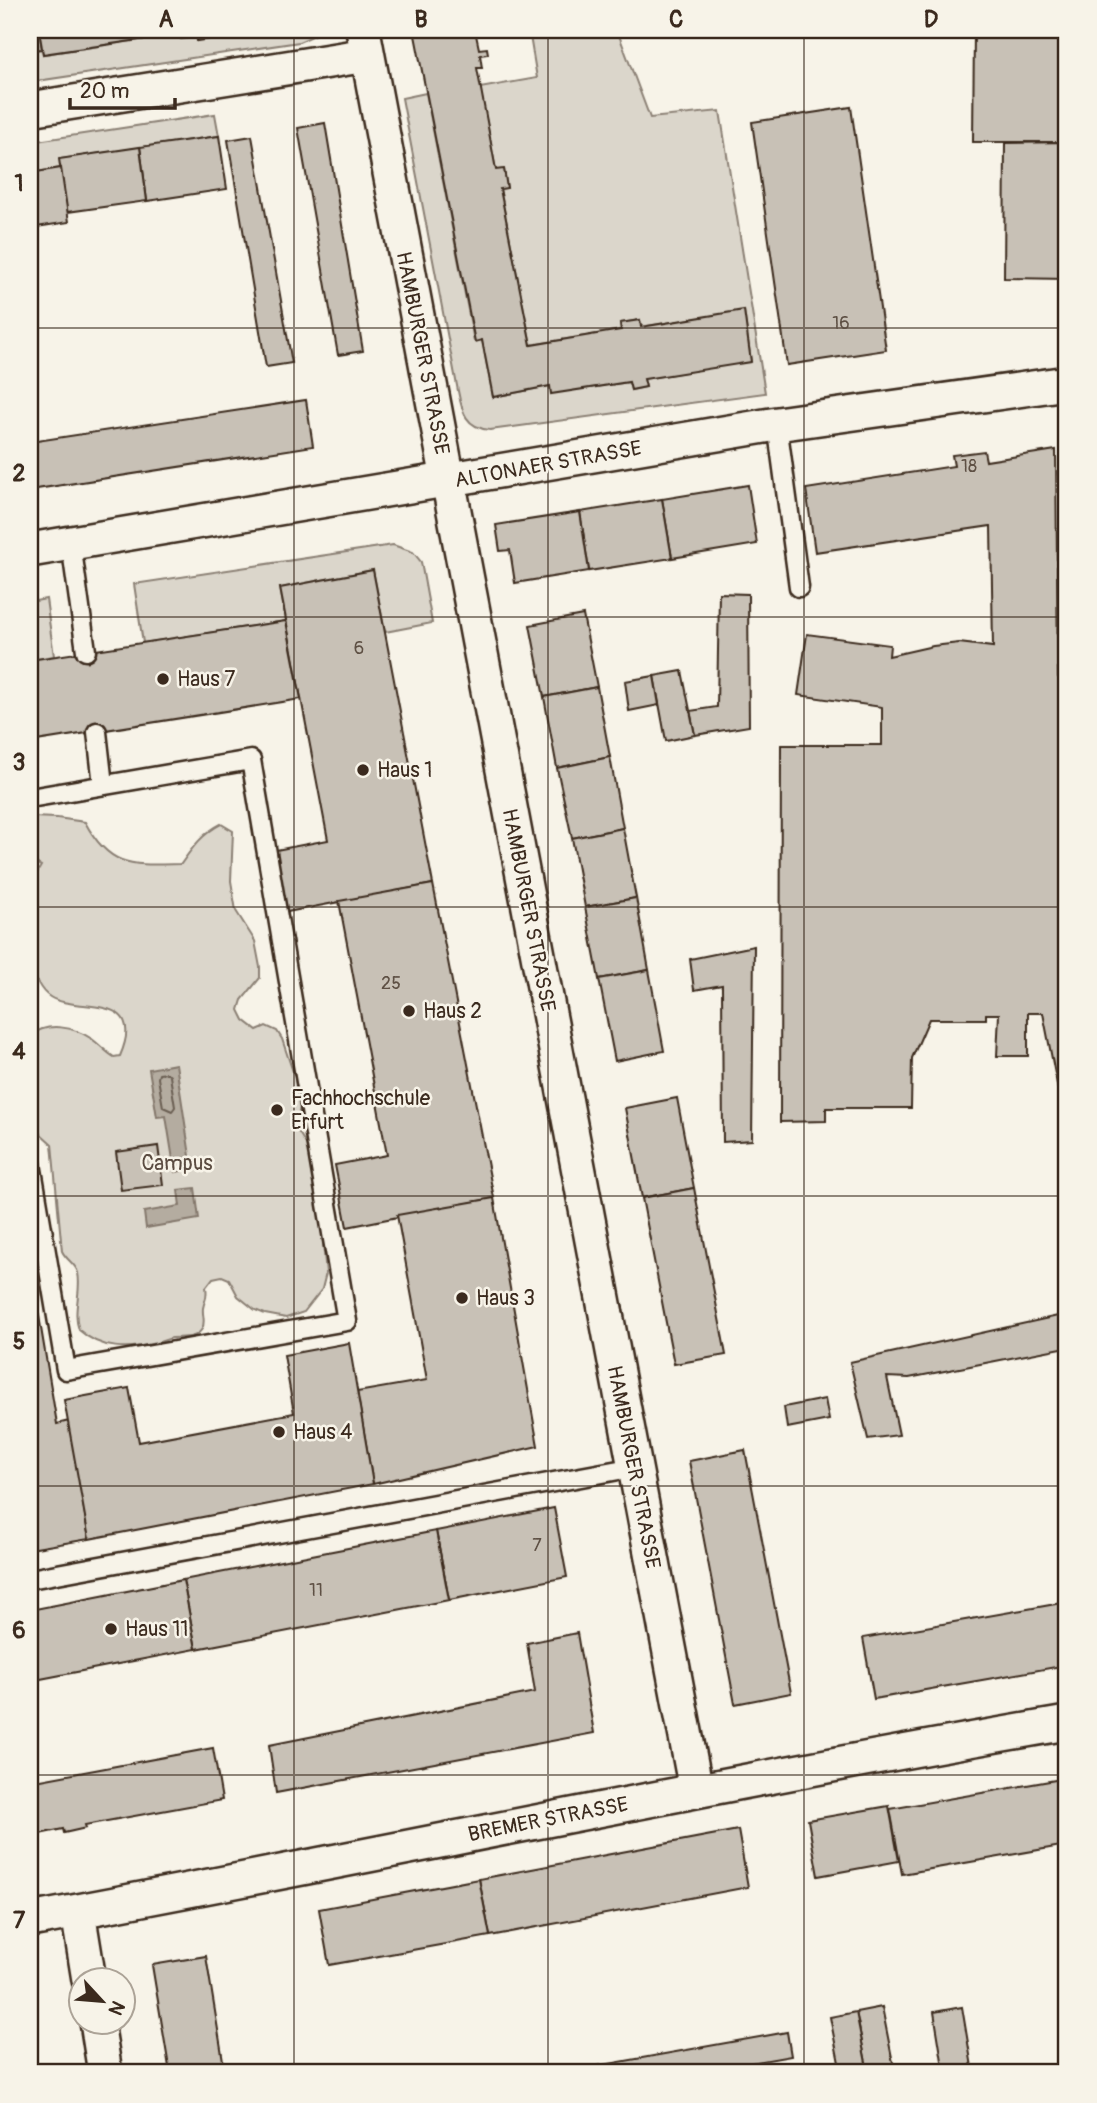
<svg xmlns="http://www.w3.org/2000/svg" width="1097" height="2103" font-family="Pangolin,sans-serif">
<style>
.green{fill:#dbd6cb;stroke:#8b8074;stroke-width:2}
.water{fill:#b4aca0;stroke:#84786c;stroke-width:2}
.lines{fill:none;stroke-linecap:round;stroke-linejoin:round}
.shore{stroke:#6b5e52;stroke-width:2}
.building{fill:#c8c1b6;stroke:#3b2a1e;stroke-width:2}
.lane-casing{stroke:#3b2a1e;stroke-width:23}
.street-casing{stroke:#3b2a1e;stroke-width:38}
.lane{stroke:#f7f3e8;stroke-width:18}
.street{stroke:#f7f3e8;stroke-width:33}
.grid{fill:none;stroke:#3b2a1e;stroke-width:2;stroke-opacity:0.55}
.poi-dot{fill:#3b2a1e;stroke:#f7f3e8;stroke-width:2.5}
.labels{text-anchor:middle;stroke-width:5;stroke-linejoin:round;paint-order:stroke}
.number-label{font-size:18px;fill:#5e5044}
.street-label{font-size:21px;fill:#3b2a1e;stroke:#f7f3e8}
.poi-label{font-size:21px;fill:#3b2a1e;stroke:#f7f3e8;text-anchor:start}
.park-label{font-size:21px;fill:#5b4c41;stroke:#f7f3e8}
.neatline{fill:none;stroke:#3b2a1e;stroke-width:2.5}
.grid-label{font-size:23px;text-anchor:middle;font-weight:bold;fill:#3b2a1e}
</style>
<rect width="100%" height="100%" fill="#f7f3e8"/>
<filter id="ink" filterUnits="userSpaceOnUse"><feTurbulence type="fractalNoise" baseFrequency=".0143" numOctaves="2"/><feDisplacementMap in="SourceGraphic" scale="14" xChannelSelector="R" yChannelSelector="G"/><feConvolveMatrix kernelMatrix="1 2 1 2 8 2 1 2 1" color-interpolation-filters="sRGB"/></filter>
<g filter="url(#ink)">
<g class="green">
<path d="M248,30H316L317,34L299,42L30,82V50L42,49L43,54L180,34L197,37V40L248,33Z"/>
<path d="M529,30H617L650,118L720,111L765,393L490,430C466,428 462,412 458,391L402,98L426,93L474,341L482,340L493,397L550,386L551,393L629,382L631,390L646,387L644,379L751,361L744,311L641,327L640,320L620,323L621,330L531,345L500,189L507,188L504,169L496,170L480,88L537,78Z"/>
<path d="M215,114L219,136L60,159L61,168L30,173V142Z"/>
<path d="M393,545L413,552L421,562L432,623L385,632L373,570L280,588L286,621L143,643L134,584Z"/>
<path d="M46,599L54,656L30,660V602Z"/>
<path d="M31,817L57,818L85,822C110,869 133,865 181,864C192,848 203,833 221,824L233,831L231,881L236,911L255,941L260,967V978L242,1000L239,1010L244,1020L257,1030L266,1026L277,1031L282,1039L295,1078L300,1107L296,1128L314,1157L326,1273L322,1289L304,1312L286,1318L265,1314L255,1310L238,1296L229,1279L222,1276L213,1278L206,1287C208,1298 205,1298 203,1308C202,1316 206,1321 202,1329C195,1340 183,1337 172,1338C166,1339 162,1342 156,1343C128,1350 101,1350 79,1330C72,1311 82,1292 78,1273C77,1265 66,1260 62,1251L52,1144L30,1124V1093C39,1083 31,1071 30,1060C29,1052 30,1043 30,1036C48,1021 74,1027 92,1039C100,1045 106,1052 114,1057L120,1056C148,991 77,1014 50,997C39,990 34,975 30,964V885L41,866L30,860Z"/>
</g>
<g class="water">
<path d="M176,1064L192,1169L175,1172L166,1116L157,1117L149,1069Z"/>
<path d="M195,1188L199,1219L146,1228L144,1212L180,1206L178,1190Z"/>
</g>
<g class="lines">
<path class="shore" d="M167,1073L170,1076L175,1107L172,1111L163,1107L158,1078L159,1074Z"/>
</g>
<g class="building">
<path d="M30,30H39L42,49L30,50Z"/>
<path d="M39,30H196L197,37L181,39L180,34L43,54Z"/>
<path d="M196,30H248V33L197,41Z"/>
<path d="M414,30H475L479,49L487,48L488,54L480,55L482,68H477L496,170L504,169L507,188L500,189L531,345L621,330L620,323L640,320L641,327L744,310L751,362L644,379L646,387L631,390L629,382L551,394L550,386L493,397L482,340L475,342Z"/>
<path d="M974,30H1067V142H973Z"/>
<path d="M851,107L886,350L787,365L752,122Z"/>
<path d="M325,123L363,351L338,355L298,128Z"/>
<path d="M219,136L227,189L147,201L140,147Z"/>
<path d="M252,136L292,363L266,367L228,140Z"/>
<path d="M1067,142V279L1004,278L1005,143Z"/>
<path d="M140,147L147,201L67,212L59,159Z"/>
<path d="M61,168L69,222L30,228V173Z"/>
<path d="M306,400L313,446L30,490V442Z"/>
<path d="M1056,450L1058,677L1067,685V1135L1043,1013H1028V1056H997L999,1014H986V1019H929L912,1058L911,1108H826V1121L780,1122L781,745H882V707L798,695L807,634L890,645L889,656L933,646L959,643L993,647L991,526L815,552L806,489L954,466L952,455L984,451L986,461Z"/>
<path d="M748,485L757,544L672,558L662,499Z"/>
<path d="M662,499L672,558L589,571L580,512Z"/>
<path d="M580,512L589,571L515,583L510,550L500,551L496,525Z"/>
<path d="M373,570L433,884L287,912L276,850L328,840L280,588Z"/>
<path d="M719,593L748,594L749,726L695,735L690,711L717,707Z"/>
<path d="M583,615L597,687L544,697L530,625Z"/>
<path d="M286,621L301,699L30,742V660Z"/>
<path d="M682,671L695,735L666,741L654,676Z"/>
<path d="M654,676L659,705L629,711L625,681Z"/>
<path d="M597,687L610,757L557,768L544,697Z"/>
<path d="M610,757L623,828L572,838L557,768Z"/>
<path d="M623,828L636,898L585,907L572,838Z"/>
<path d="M433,884L494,1198L347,1227L335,1165L387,1155L339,901Z"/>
<path d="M636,898L649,970L599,979L585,907Z"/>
<path d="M754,946L752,1140L723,1142L722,985L694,990L690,959Z"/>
<path d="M649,970L664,1051L615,1061L599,979Z"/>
<path d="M677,1098L694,1188L642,1198L625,1108Z"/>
<path d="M158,1146L163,1185L121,1190L116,1152Z"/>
<path d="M694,1188L726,1355L674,1364L642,1198Z"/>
<path d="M494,1198L538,1446L373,1484L357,1392L427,1380L397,1215Z"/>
<path d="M37,1304L57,1424L69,1421L89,1539L30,1549V1305Z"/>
<path d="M1067,1314V1347L909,1378L887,1377L899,1435L868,1439L850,1362Z"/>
<path d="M349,1343L373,1484L89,1539L64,1400L129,1388L139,1442L294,1413L284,1355Z"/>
<path d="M825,1399L829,1420L787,1428L784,1407Z"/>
<path d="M745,1450L791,1693L735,1704L689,1461Z"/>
<path d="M554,1508L567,1577L449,1600L436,1531Z"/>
<path d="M436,1531L449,1600L196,1649L183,1580Z"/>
<path d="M183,1580L196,1649L30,1681V1610Z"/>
<path d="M1067,1602V1665L874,1699L863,1638Z"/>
<path d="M577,1633L594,1733L276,1793L269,1745L535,1692L527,1643Z"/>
<path d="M213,1748L222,1800L85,1825L86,1828L64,1833L63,1829L30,1836V1782Z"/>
<path d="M1067,1778V1845L902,1874L890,1809Z"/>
<path d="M889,1806L899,1861L818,1876L808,1820Z"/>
<path d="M738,1830L748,1887L490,1936L479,1879Z"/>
<path d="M479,1879L490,1936L329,1965L319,1909Z"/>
<path d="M206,1956L225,2073H170L152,1965Z"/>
<path d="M882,2007L895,2073H868L856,2012Z"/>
<path d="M962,2007L973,2073H944L934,2012Z"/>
<path d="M856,2012L868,2073H841L830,2017Z"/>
<path d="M787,2032L791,2056L695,2073H587L586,2068Z"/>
</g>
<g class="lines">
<defs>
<g id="lane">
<path d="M777,424L799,587"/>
<path d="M71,543L86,651"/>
<path d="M97,732L103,785"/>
<path d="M30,798L251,760L347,1321L66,1370L30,1158"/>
<path d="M30,1579L635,1467"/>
</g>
<g id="street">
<path d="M363,30L696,1790"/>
<path d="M30,109L367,55"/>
<path d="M30,550L777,424L1067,383"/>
<path d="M78,1912L89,1980"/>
<path d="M30,1920C376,1856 720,1782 1067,1723"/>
<path d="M97,2022L105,2073"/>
</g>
</defs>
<use href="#lane" class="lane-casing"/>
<use href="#street" class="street-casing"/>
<use href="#lane" class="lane"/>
<use href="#street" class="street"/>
</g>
</g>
<path class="grid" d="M294,30V2073M548,30V2073M804,30V2073M30,328H1067M30,617H1067M30,907H1067M30,1196H1067M30,1486H1067M30,1775H1067"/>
<g class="poi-dot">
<circle cx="163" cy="679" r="7"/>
<circle cx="363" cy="770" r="7"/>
<circle cx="409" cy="1011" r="7"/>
<circle cx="277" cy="1110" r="7"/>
<circle cx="462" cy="1298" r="7"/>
<circle cx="279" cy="1432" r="7"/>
<circle cx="111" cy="1629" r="7"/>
</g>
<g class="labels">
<g class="number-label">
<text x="841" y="329">16</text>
<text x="969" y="472">18</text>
<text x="359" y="654">6</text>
<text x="391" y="989">25</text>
<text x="537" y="1551">7</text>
<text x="316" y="1596">11</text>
</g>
<g class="street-label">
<text transform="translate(423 353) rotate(79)" y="7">HAMBURGER STRASSE</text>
<text transform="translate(548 464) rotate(-10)" y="7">ALTONAER STRASSE</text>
<text transform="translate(529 910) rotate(79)" y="7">HAMBURGER STRASSE</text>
<text transform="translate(634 1467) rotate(79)" y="7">HAMBURGER STRASSE</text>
<text transform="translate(548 1819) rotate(-11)" y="7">BREMER STRASSE</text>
</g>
<g class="poi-label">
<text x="177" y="686">Haus 7</text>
<text x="377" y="777">Haus 1</text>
<text x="423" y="1018">Haus 2</text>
<text x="291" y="1105">Fachhochschule<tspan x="291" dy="24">Erfurt</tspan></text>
<text x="476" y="1305">Haus 3</text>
<text x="293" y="1439">Haus 4</text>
<text x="125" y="1636">Haus 11</text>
</g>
<g class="park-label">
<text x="177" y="1170">Campus</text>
</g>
</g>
<rect width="1097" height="2103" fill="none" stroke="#f7f3e8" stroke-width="77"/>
<g transform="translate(102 2001) rotate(116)"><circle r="33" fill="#f7f3e8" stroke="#aca397" stroke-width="2"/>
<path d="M0-5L12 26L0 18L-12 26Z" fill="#3b2a1e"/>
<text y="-10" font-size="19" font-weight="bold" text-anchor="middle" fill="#3b2a1e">N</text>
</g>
<path d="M70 98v10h105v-10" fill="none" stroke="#3b2a1e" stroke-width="3.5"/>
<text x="80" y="98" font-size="21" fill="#3b2a1e" stroke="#f7f3e8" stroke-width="5" paint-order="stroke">20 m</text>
<rect x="38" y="38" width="1020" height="2026" class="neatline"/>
<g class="grid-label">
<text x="166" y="27">A</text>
<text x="421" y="27">B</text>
<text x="676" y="27">C</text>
<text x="931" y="27">D</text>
<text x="19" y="191">1</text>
<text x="19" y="481">2</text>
<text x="19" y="770">3</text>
<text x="19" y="1059">4</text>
<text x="19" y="1349">5</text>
<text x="19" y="1638">6</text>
<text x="19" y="1928">7</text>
</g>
</svg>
